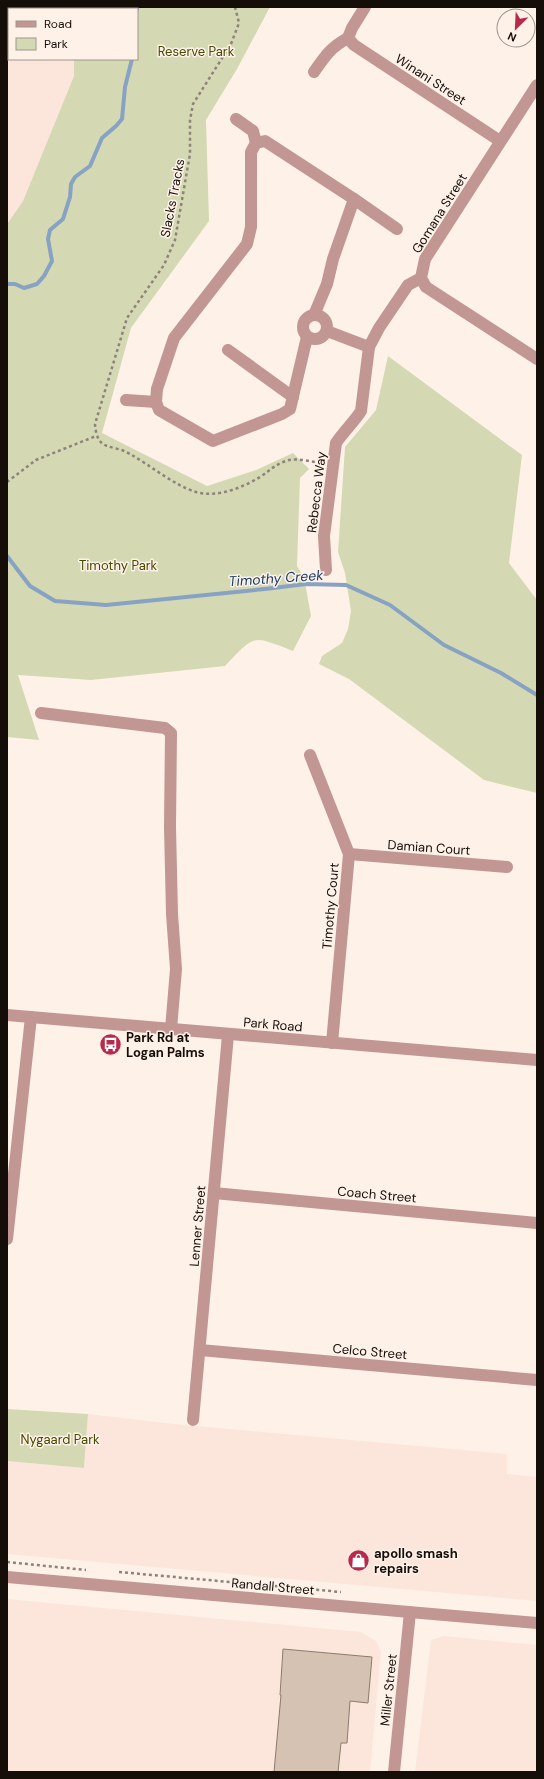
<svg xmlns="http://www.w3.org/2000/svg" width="544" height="1779" font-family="'DM Sans',sans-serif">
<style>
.industrial{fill:#fce5da}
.green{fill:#d4d9b3}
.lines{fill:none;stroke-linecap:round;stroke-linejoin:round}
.stream{stroke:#87a2c3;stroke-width:4}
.building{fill:#d5c2b2;stroke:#8c7b6c}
.path{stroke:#8d837b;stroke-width:2.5;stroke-dasharray:3 3;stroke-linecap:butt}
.minor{stroke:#c29793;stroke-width:12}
.labels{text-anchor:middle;stroke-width:3;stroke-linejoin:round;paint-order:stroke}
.park-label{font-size:13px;fill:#454901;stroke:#fef2e8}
.street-label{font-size:13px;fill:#140d08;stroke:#fef2e8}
.poi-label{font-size:13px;font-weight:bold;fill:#140d08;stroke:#fef2e8;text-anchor:start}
.water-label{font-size:14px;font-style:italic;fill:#173d68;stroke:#fef2e8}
</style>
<rect width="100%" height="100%" fill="#fef2e8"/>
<g class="industrial">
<path d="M7,7H71V9H9V59H74V76L23,201L7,223Z"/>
<path d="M88,1414L174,1424L507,1454V1474L537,1477V1601L7,1554V1461L84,1468Z"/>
<path d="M7,1599L361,1632L376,1641L381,1652L370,1772H7Z"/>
<path d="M444,1636L537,1645V1772H415L431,1640Z"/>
</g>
<g class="green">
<path d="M71,7H270L237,69L206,120L209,221L131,328L102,433L207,486L256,470L293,453L309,469L300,478L297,566L304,577L311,616L293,651C251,635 256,634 225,666L91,680L18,675L39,740L7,737V224L23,201L74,76V59H137V9H71Z"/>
<path d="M388,356L522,455L509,563L537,600V793L484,780L349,679L319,664L322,656L342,643L348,629L351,611L345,573L338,552L345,447L376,410Z"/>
<path d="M7,1409L88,1414L84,1468L7,1461Z"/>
</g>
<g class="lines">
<g class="stream">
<path d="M137,9V7"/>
<path d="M7,284H15L24,288L37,284L44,276L52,261L48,239L50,230L63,219L70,197L71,184L75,177L90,166L102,138L116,126L122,119L125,87L132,59"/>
<path d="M7,556L30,586L55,601L106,605L265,589L306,584L346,585L390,605L444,645L501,673L537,695"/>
</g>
</g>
<path class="building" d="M283,1649L372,1657L368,1703L350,1701L347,1743H341L338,1772H274L281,1695H280Z"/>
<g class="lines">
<g class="path">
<path d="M235,7L239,23L231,44L193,104L190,120V154L175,240L164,265L127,318L95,424C97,453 112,443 130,454C150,465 175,486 196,492C217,498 242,488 260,477C271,470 275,464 289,460C298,458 312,462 322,463"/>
<path d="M7,482L36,460L96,436"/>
<path d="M7,1562L86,1570"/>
<path d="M119,1572L341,1592"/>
</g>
<g class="minor">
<path d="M348,38L354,45L500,141"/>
<path d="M348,38L352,28L365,7"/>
<path d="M314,72C325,56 331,47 348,38"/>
<path d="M537,85L425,259L421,278L426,287L537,359"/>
<path d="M236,119L253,131L256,143"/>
<path d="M354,199L397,229"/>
<circle cx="315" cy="327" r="12"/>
<path d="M327,331L369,347"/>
<path d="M307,337L290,409L282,414L213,441L159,410L156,402L157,389L174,338L247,244L251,227V152L256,143L265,141L354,199L333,259L327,284L314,315"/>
<path d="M228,350L293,397"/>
<path d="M126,400L156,402"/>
<path d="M326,570L324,536L336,443C344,431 354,422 361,411L369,347L379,328L408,285L421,278"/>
<path d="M41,713L165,728L171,733L170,827L172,914L176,969L171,1029"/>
<path d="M310,755L349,854L332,1043"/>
<path d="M349,854L507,867"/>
<path d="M7,1015L537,1060"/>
<path d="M214,1193L537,1223"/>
<path d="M7,1239L31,1017"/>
<path d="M200,1350L537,1380"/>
<path d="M193,1420L228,1035"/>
<path d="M7,1577L537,1623"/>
<path d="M394,1772L410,1612"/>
</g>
</g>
<defs>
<symbol id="bus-disc" viewBox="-11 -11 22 22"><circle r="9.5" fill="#b9294c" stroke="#fef2e8"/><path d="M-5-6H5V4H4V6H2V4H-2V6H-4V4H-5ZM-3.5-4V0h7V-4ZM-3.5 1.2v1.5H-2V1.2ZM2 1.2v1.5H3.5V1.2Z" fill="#fff"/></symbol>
<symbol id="shop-disc" viewBox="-11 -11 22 22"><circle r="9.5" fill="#b9294c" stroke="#fef2e8"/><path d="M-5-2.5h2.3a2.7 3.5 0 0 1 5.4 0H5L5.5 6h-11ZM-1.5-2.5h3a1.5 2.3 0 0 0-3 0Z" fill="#fff"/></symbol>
</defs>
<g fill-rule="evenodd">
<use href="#bus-disc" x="98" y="1032" width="25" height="25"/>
<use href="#shop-disc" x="346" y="1548" width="25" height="25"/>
</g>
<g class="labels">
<g class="park-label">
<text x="196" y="56">Reserve Park</text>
<text x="118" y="570">Timothy Park</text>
<text x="60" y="1444">Nygaard Park</text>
</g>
<g class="street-label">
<text transform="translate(431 79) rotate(33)" y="5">Winani Street</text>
<text transform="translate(172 198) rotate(-79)" y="5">Slacks Tracks</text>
<text transform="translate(439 213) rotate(-58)" y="5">Gomana Street</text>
<text transform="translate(316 492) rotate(-83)" y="5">Rebecca Way</text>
<text transform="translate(429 847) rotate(4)" y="5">Damian Court</text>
<text transform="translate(330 906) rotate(-85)" y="5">Timothy Court</text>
<text transform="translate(273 1024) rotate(5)" y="5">Park Road</text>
<text transform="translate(377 1194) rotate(5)" y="5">Coach Street</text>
<text transform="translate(197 1226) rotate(-85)" y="5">Lenner Street</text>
<text transform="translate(370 1351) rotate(5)" y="5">Celco Street</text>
<text transform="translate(273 1586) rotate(5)" y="5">Randall Street</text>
<text transform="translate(388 1690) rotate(-84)" y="5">Miller Street</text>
</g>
<g class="poi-label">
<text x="126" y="1042">Park Rd at<tspan x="126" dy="15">Logan Palms</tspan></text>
<text x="374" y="1558">apollo smash<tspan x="374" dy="15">repairs</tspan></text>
</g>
<g class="water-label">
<text transform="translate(276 578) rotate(-4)" y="5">Timothy Creek</text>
</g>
</g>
<rect width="544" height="1779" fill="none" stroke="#140d08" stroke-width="16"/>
<rect x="8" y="8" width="130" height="52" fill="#fef2e8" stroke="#a0968e"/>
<rect x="16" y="21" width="20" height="6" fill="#c29793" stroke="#a0968e"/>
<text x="44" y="28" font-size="12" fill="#140d08">Road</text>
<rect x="16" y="38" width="20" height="12" fill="#d4d9b3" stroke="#a0968e"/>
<text x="44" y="48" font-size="12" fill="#140d08">Park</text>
<g transform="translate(516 28) rotate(204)"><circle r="19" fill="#fef2e8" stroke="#a0968e"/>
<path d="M0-3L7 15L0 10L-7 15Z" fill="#b9294c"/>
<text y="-6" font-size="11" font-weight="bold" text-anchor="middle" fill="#140d08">N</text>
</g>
</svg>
